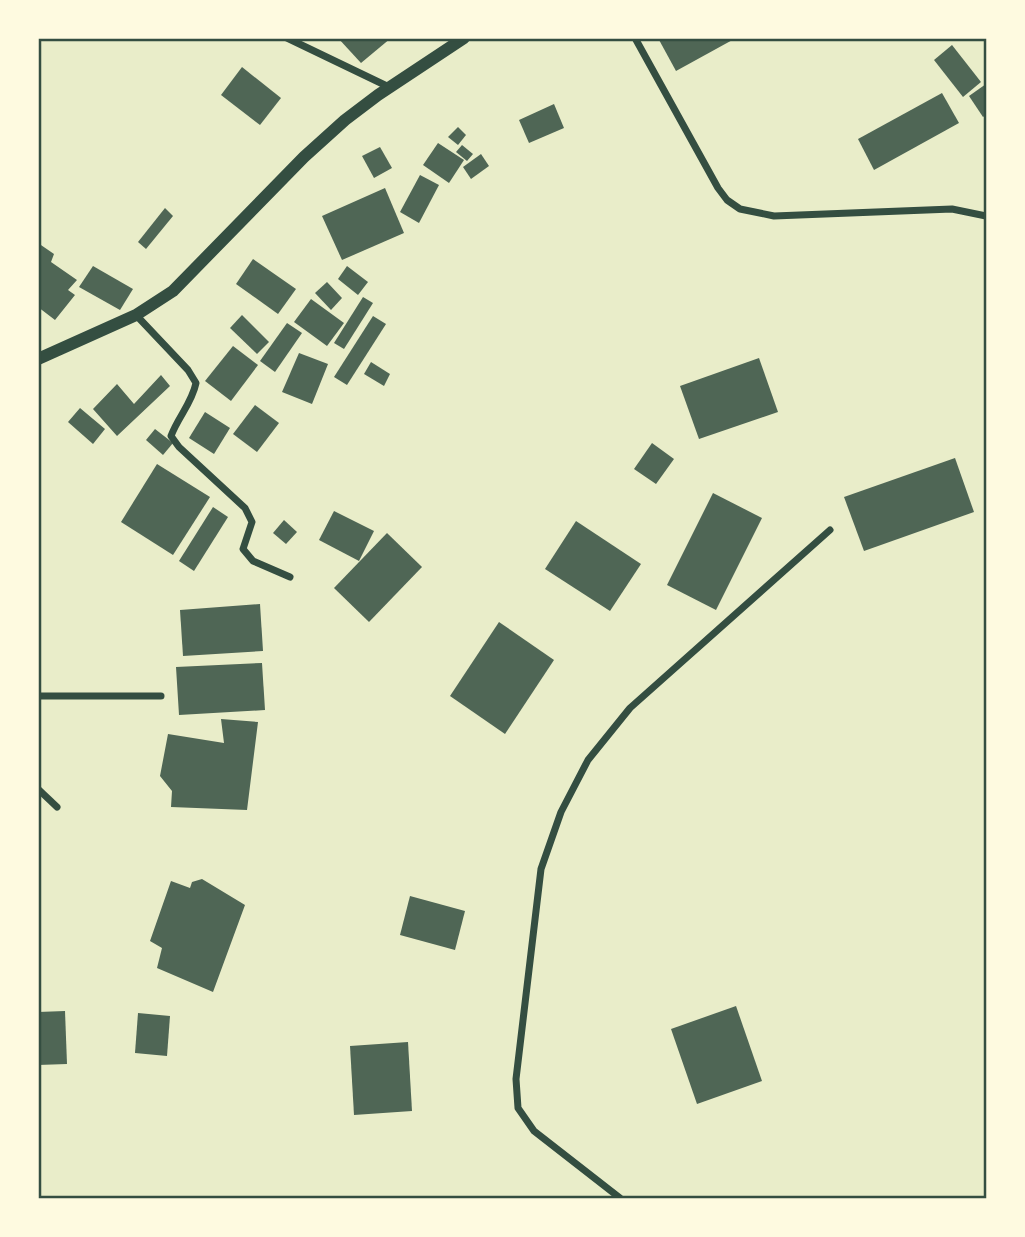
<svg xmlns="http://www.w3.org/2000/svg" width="1025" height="1237" font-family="'Roboto Serif',serif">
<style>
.building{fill:#4f6655}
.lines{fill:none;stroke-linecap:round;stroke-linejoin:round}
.minor{stroke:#344e41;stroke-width:7}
.tertiary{stroke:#344e41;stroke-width:12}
.neatline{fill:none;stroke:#344e41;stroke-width:2.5}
</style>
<rect width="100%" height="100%" fill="#e9edc9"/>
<g class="building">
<path d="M338,38H391L361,63Z"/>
<path d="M658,38H736L676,71Z"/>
<path d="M952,45L981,82L963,97L934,60Z"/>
<path d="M242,67L281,98L260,125L221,95Z"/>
<path d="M986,84V115L983,117L969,96Z"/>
<path d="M942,93L959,123L874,170L858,139Z"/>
<path d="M554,104L564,128L529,143L519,120Z"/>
<path d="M458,127L466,135L458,145L448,137Z"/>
<path d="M438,143L464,160L449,183L423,165Z"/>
<path d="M462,145L473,154L467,161L456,152Z"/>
<path d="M380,147L392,168L374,178L362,156Z"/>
<path d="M481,154L489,166L471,179L463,167Z"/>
<path d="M420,175L439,185L419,223L400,212Z"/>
<path d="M385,188L404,233L342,260L322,216Z"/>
<path d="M165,208L173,216L146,249L138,242Z"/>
<path d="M38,243L54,254L51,262L77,280L68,290L75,295L55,320L38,307Z"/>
<path d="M253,259L296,289L278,314L236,284Z"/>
<path d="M93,266L133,289L120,310L79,287Z"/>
<path d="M347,266L368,282L358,295L338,279Z"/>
<path d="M327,282L342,298L331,310L315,293Z"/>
<path d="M363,297L373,303L344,349L334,343Z"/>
<path d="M311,299L344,323L327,346L294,322Z"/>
<path d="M242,315L269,342L257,354L230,328Z"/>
<path d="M373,316L386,324L347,385L334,377Z"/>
<path d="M287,323L302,333L275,372L260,361Z"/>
<path d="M233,346L258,365L231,401L205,381Z"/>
<path d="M299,353L328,364L312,404L282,392Z"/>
<path d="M759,358L778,412L699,439L680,386Z"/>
<path d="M371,362L390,374L384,386L364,374Z"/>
<path d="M161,375L170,386L117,436L93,409L117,384L134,404Z"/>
<path d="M255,405L279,423L257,452L233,434Z"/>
<path d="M80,408L105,429L93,444L68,422Z"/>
<path d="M205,412L230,428L214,454L189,438Z"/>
<path d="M155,429L173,443L163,455L146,440Z"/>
<path d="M652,443L674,459L656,484L634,469Z"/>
<path d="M955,458L974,512L864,551L844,497Z"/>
<path d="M157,464L210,497L173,555L121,522Z"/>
<path d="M713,493L762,518L716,610L667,585Z"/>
<path d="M213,507L228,517L194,571L179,561Z"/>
<path d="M334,511L374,531L359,561L319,540Z"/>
<path d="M284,520L297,532L286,544L273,533Z"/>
<path d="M576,521L641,564L610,611L545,569Z"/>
<path d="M387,533L422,567L369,622L334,588Z"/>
<path d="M260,604L263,651L183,656L180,610Z"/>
<path d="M499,622L554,660L505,734L450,696Z"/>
<path d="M262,663L265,710L179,715L176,667Z"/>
<path d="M221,719L258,722L247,810L171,807L172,791L160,776L168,734L224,743Z"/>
<path d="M202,879L245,905L213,992L157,968L162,948L150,941L171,881L190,888L192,882Z"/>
<path d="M410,896L465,911L455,950L400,935Z"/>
<path d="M736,1006L762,1081L697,1104L671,1029Z"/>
<path d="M65,1011L67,1064L38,1065V1012Z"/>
<path d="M138,1013L170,1016L167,1056L135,1053Z"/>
<path d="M408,1042L412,1111L354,1115L350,1046Z"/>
</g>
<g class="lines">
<g class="minor">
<path d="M287,38L389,87"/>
<path d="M635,38L718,188L727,200L740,209L774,216L952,209L986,216"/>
<path d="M136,315L188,370L196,383C192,403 178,417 171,436L179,447L245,508L252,522L243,549L253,561L290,577"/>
<path d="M38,696H161"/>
<path d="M38,789L57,807"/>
<path d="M620,1198L534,1131L518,1108L516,1079L541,869L561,812L588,760L630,708L830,530"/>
</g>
<path class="tertiary" d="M38,359L136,315L173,291L304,157L345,120L378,95L464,38"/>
</g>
<rect width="1025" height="1237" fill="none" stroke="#fefae0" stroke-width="80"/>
<rect x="40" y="40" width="945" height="1157" class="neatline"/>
</svg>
